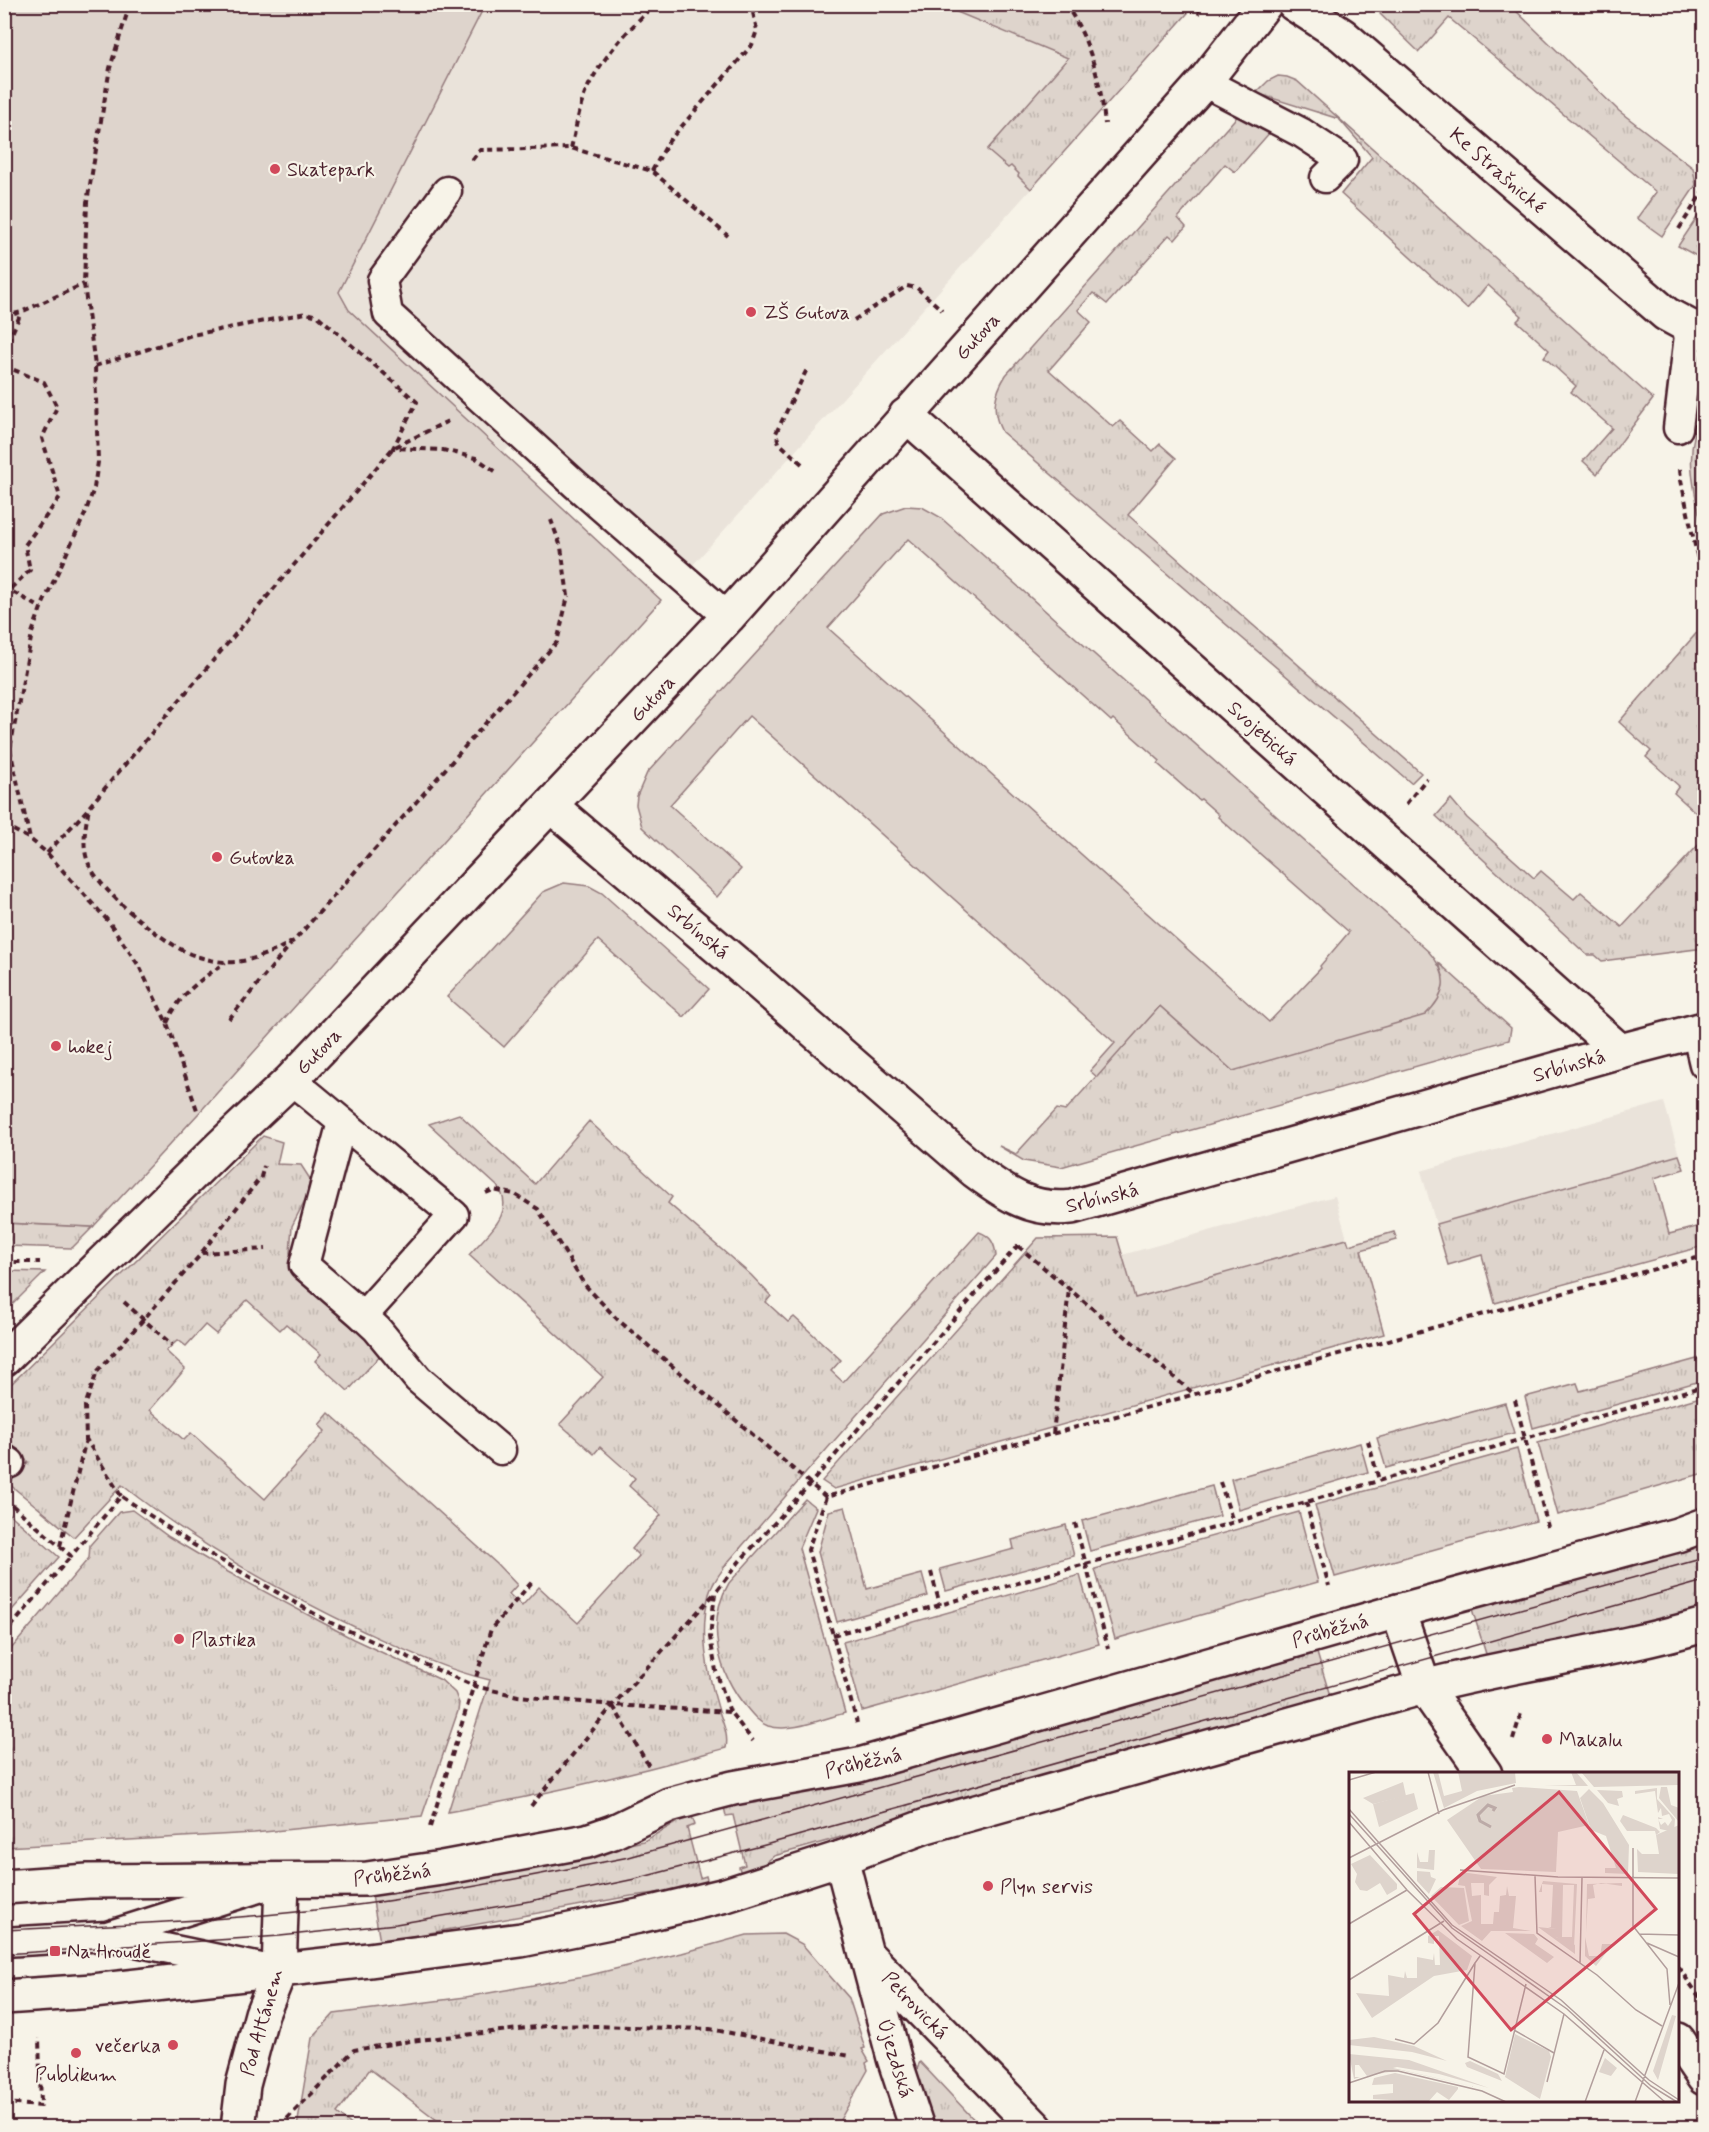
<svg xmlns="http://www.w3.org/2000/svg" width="1709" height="2132" font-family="Mynerve,sans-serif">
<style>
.built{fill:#eae3da}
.grass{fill:url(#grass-tufts);stroke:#947a7c;stroke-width:1.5}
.green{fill:#ded4cc;stroke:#947a7c;stroke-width:1.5;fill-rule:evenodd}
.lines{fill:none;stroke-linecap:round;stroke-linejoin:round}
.lane-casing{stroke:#4a1f2b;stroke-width:33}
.street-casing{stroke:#4a1f2b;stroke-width:38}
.secondary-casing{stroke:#4a1f2b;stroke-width:38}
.path{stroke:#4a1f2b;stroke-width:4;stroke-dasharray:6 4.5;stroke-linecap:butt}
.lane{stroke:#f7f3e8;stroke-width:28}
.street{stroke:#f7f3e8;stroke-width:33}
.secondary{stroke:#f7f3e8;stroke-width:33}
.tram{stroke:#4a1f2b;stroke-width:1.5}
.poi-dot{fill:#d1495b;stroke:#f7f3e8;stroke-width:2}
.labels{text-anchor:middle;stroke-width:4.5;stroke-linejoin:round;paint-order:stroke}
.poi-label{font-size:20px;fill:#4a1f2b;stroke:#f7f3e8;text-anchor:start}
.street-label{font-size:20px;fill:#4a1f2b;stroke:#f7f3e8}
.inset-river{fill:none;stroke:#bcaaa7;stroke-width:3}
.inset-road{fill:none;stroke:#b29e9c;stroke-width:1.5}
.view{fill:#d1495b;fill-opacity:0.15;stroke:#d1495b;stroke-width:3}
.inset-edge{fill:none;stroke:#4a1f2b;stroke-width:3}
</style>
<defs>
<pattern id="grass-tufts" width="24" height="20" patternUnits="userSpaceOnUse" patternTransform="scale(1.5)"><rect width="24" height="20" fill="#ded4cc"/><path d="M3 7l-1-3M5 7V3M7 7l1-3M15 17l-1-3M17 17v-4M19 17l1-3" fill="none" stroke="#c0b6af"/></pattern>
</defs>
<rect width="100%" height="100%" fill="#f7f3e8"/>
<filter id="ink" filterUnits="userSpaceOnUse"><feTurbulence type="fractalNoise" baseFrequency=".0167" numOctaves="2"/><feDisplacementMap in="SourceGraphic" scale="12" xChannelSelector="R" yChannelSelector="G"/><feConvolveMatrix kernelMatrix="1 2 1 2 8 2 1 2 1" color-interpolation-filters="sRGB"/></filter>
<g filter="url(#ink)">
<g class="built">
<path d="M485,5H940L1068,58L988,149L1009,168L1010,166L1020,174L1018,177L1031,189L673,587L512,444L504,453L349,310L339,292Z"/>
<path d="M1664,1102L1679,1155L1436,1224L1421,1171Z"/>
<path d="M1335,1196L1347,1239L1134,1298L1122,1255Z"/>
</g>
<g class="grass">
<path d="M1388,4L1510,5L1619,111L1693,168L1696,185L1662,236L1637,218L1656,192L1449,18L1419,52L1380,14Z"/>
<path d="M940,5H1195L1031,189L1018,176L1019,174L1011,166L1008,168L987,150L1068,58Z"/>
<path d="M1278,76L1287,77L1297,81L1653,399L1597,474L1583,461L1612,428L1571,392L1576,386L1544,357L1549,350L1517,321L1522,316L1488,285L1467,309L1341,194L1372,157L1339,119L1256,93L1268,81Z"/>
<path d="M1242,111L1272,130L1235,172L1225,164L1178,218L1186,227L1175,240L1169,235L1107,304L1093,293L1078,310L1091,322L1049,370L1113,427L1120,421L1153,451L1160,444L1176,458L1128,515L1421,773L1411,783L1002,432C991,411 994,394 1006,375Z"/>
<path d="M1704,207V260L1678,246Z"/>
<path d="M1704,409V536C1695,492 1681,451 1704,409Z"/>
<path d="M1701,628L1704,645V820L1674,793L1679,786L1646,757L1651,751L1619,722Z"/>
<path d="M1451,799L1467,818L1534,878L1541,871L1574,899L1581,892L1622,927L1704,839V948L1602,961L1595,955H1587L1436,816Z"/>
<path d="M1439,963L1511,1028L1509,1040L1061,1167L1024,1161L999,1146L1016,1154L1057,1109L1065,1111L1160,1006L1233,1071L1443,976Z"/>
<path d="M459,1114L535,1184L589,1121L672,1197L668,1203L751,1275L771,1296L766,1302L788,1322L794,1317L841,1360L831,1371L843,1382L979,1232C991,1236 995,1244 996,1256L728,1562C721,1572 712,1583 709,1594C699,1633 707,1671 718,1708C722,1722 729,1734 726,1748C632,1774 543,1795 448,1812L490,1680C446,1670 404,1650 363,1631C279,1591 195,1543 122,1485L74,1537L9,1484L28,1462L5,1439L4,1391L263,1136L282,1142L277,1164L301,1165L310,1179L307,1196L292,1226L290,1253L298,1272L384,1351L348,1391L315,1361L321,1354L286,1324L280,1330L247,1300L216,1334L205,1325L186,1346L178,1340L166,1351L185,1369L150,1410L184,1440L191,1433L265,1499L325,1431L319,1425L329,1413L497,1564L517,1585L509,1594L522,1606L539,1587L578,1623L639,1556L632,1549L661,1515L629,1486L635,1478L600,1447L594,1454L560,1424L603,1377L469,1255C486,1235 518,1212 497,1186L429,1124Z"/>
<path d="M1679,1155L1684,1169L1654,1178L1669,1234L1704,1225V1246L1495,1303L1482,1255L1448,1265L1436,1224Z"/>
<path d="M4,1223L93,1227L72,1248L5,1246Z"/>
<path d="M1394,1232L1397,1240L1361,1250L1384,1334L834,1489L822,1481L1038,1238L1117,1237L1135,1298L1347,1239L1349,1245Z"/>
<path d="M5,1271L45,1272L12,1305L5,1297Z"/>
<path d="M1704,1357V1380L1533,1428L1525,1397L1577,1383L1580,1391Z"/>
<path d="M1704,1396V1473L1558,1515L1538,1443Z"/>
<path d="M1505,1403L1514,1433L1386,1468L1377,1438Z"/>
<path d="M1360,1443L1368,1472L1239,1510L1231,1479Z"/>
<path d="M1517,1449L1536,1521L1335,1577L1315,1505Z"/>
<path d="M1212,1486L1220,1516L1090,1551L1082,1521Z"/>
<path d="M805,1499L816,1508L799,1548L845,1713C821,1719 792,1733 768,1726C758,1722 753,1715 747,1708C718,1674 705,1623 729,1583Z"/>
<path d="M845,1507L867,1589L922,1574L928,1596L837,1622L818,1552L829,1511Z"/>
<path d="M5,1510L59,1557L5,1618Z"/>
<path d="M132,1510L169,1537L228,1572L353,1639L441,1680L455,1693L459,1703L458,1711L422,1816L254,1833L5,1847V1656L89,1558L90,1545L119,1512Z"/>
<path d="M1299,1512L1318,1582L1115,1639L1095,1569Z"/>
<path d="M1066,1525L1074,1556L946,1591L940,1569L1014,1549L1012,1540Z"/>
<path d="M1704,1544V1607L1660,1620L1487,1657L1472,1609Z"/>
<path d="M1080,1575L1099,1644L862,1711L843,1642Z"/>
<path d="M1317,1653L1331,1699L774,1856L748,1877L742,1878L739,1867L745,1865L733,1815L726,1816L724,1807L760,1798L855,1782Z"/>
<path d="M691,1814L695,1825L687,1828L700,1878L706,1876L709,1887L631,1896L380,1942L371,1889L530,1864L644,1841Z"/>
<path d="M783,1934L802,1944L849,1998L865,2048L862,2049L869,2061L866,2063L868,2070L836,2127H446L370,2069L337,2113L354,2127H297L312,2038L334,2014L466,1997L590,1975L682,1953L747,1935Z"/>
<path d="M920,2062L981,2127H927L913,2076Z"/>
</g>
<g class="green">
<path d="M4,5H485L339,292L349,310L661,600L198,1114L93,1227L5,1223Z"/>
<path d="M906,506L922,507L940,517L1429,952C1450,975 1447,995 1425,1015L1233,1071L1160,1006L1097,1077L1090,1071L1115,1043L749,716L670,805L741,869L717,897L642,827L636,805L637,796L647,773L883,514ZM908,539L1111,721L1113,719L1160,761L1158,764L1199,800L1201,799L1219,815L1218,817L1349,932L1320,966L1321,968L1269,1022L828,628Z"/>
<path d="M564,883L589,886L602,893L709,989L684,1017L598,940L504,1047L447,997L543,892Z"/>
</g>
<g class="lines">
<defs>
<g id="lane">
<path d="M1204,82L1302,133L1343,160L1325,178"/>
<path d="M447,191L382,280L388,314L575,484L728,617"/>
<path d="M1678,428L1690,327"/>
<path d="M1696,1031L1704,1064"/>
<path d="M291,1080L312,1097L454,1215L363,1316L304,1265L342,1122"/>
<path d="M363,1316L377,1329L418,1379L501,1450"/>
<path d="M4,1459L10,1463"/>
<path d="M112,1937L261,1968"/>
<path d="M4,1942L107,1936L268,1885"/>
</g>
<g id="street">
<path d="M1294,4L1342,35L1666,314L1690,327L1704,329"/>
<path d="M906,415L1620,1051"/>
<path d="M551,806L743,969L975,1171C1006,1194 1032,1212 1072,1207L1620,1051L1704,1029"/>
<path d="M4,1359L221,1146L291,1080L728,617L1204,82L1265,4"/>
<path d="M1398,1611L1424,1687L1485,1774"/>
<path d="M841,1858L866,1954L1036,2128"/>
<path d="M867,1956L894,2058L917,2128"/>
<path d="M1678,2040L1704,2078"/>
<path d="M238,2128L243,2085L262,2014L279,1972L282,1881"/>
</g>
<g id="secondary">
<path d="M4,1887L88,1881L367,1879L442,1868L587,1841L613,1832L669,1805L702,1796L733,1788L859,1765L1398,1611L1677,1535L1704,1525"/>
<path d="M4,1997L93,1991L369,1960L521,1940L639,1916L726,1895L841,1858L926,1826L1424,1687C1516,1663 1612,1652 1704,1625"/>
</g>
</defs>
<use href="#lane" class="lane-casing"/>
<use href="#street" class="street-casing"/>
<use href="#secondary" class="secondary-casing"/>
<g class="path">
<path d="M1065,4C1090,38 1101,84 1105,124"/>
<path d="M1167,4L1200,13"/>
<path d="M571,148C576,129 579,106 587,89C603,56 629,29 655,4"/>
<path d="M472,160L480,150L571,148L652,171L728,236"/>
<path d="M652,171L669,141L752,45L757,30L751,4"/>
<path d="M1679,229L1704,190"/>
<path d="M4,317L21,312L84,284"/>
<path d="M854,320L907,286L917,288L942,310"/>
<path d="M4,351L21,313"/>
<path d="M4,366L44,382L57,407L42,438L60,497L25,545L30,570L9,590"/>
<path d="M95,366L192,335L306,313L318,316L417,402L393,448L443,450L476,458L498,473"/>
<path d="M448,421L393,448L89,807C86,825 81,844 88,862C99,891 160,940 188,953C200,958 212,961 224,962C248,964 273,952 294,941L557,642L568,596L561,547L551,520"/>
<path d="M802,464L779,443L776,433L808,367"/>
<path d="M1680,469L1681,480L1704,588"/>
<path d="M4,587L41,608"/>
<path d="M10,749L30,839"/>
<path d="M4,754L10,749L32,633L41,608L85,514L94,488L98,462L95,366L84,284L87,202L110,68L130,4"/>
<path d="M1406,804L1427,778"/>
<path d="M4,825L30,839L47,853L109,922L139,966L167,1023L197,1110"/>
<path d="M47,853L89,808"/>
<path d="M229,1019L291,944"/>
<path d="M167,1023C179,995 201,978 226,963"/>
<path d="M486,1193L493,1190L514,1194L538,1209L584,1284L617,1319L826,1497L1446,1324L1704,1256"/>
<path d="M1018,1246L1194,1394"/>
<path d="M202,1252L261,1177L264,1166"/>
<path d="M4,1262H40"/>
<path d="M124,1302L172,1345"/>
<path d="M1515,1400L1548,1527"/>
<path d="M1053,1434L1069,1289"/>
<path d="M1368,1441L1379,1480"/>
<path d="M1220,1482L1233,1522"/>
<path d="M121,1496L86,1439L85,1406L97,1372L202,1253L266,1249"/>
<path d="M826,1497L808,1550L833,1635L857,1723"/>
<path d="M1306,1502L1329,1586"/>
<path d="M12,1505L71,1556L121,1496L194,1545L329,1622L474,1686L518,1696L613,1705L730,1712L753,1741"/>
<path d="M1075,1523L1108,1648"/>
<path d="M60,1546L86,1439"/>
<path d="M931,1572L940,1605"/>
<path d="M4,1635L71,1556"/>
<path d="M833,1635L1306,1502L1704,1386"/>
<path d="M613,1706L649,1766"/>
<path d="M730,1712L716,1671L710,1637L715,1593L739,1562L810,1484L1019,1244"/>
<path d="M1513,1740L1522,1710"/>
<path d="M531,1806L613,1705L714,1594"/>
<path d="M430,1827L491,1629L532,1582"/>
<path d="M1678,1967L1704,2003"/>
<path d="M4,2103L41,2106L39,2038"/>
<path d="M287,2119L354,2050L410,2041L555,2025L710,2029L850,2056"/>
</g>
<use href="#lane" class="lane"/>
<use href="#street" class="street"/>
<use href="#secondary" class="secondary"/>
<g class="tram">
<path d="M4,1930C136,1924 270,1919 400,1899C477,1887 553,1872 629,1857L1704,1558"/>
<path d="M4,1954L280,1936L396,1924L530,1901L635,1879L765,1845L1704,1581"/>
</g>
</g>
</g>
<g class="poi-dot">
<circle cx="275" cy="169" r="6"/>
<circle cx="751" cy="312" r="6"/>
<circle cx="217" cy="857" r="6"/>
<circle cx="56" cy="1046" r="6"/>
<circle cx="179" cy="1639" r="6"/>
<circle cx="1547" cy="1739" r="6"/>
<circle cx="988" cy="1886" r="6"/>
<rect x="49" y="1945" width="12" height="12" rx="3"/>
<circle cx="173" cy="2045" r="6"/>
<circle cx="76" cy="2053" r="6"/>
</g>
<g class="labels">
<g class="poi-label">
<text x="287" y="176">Skatepark</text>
<text x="763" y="319">ZŠ Gutova</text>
<text x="229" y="864">Gutovka</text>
<text x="68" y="1053">hokej</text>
<text x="191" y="1646">Plastika</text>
<text x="1559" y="1746">Makalu</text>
<text x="1000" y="1893">Plyn servis</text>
<text x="67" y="1958">Na Hroudě</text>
<text x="161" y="2052" text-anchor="end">večerka</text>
<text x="76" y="2081" text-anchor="middle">Publikum</text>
</g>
<g class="street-label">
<text transform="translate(1498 170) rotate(41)" y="7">Ke Strašnické</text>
<text transform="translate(977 336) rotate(-48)" y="7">Gutova</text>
<text transform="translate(652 698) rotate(-47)" y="7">Gutova</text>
<text transform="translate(1263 733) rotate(42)" y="7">Svojetická</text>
<text transform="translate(699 931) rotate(40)" y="7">Srbínská</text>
<text transform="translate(318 1051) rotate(-46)" y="7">Gutova</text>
<text transform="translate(1569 1065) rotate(-16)" y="7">Srbínská</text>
<text transform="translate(1102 1197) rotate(-14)" y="7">Srbínská</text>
<text transform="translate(1330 1630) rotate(-16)" y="7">Průběžná</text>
<text transform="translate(863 1762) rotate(-13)" y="7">Průběžná</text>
<text transform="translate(392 1874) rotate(-7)" y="7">Průběžná</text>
<text transform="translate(916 2005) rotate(46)" y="7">Petrovická</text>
<text transform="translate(261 2022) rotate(-74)" y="7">Pod Altánem</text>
<text transform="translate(896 2058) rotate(73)" y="7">Újezdská</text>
</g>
</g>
<g transform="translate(1349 1772)">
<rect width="330" height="330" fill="#f7f3e8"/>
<path d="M84,0H89L95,24L113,19L109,0H166L167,11L128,19L95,36ZM222,0H227L239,14H195L227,13ZM312,15H318L322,33L330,36V50L310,26ZM308,16V27L326,47L325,60L311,57L309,45L314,47H309L312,53L316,50L319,54L323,48L320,42L313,44L312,36L309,41L306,19L286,22V19ZM240,17L254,31L280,73L279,102L256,101V96H267L257,64L242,58L231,26ZM248,18L273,19L274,25L268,27L270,34L259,31ZM65,21L69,37L30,55L24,32ZM80,78H86L85,98L68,96V80L71,90H79ZM68,99L81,100L82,105L87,107L80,122L68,109ZM112,100L148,105L140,113V124L135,123V111H122L123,124L132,123V152H144L145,140H150L151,124L157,123L158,114L160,124H167L164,156L182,159H142L133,169L112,154L123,149L116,114L109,113ZM252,111L244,113L246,126L239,127L237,161L238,112L273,111V114ZM92,115L115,116L120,149L110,153L82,124ZM189,155L208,157L207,165L226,173V182ZM89,158L123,184L118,198L85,204L23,246L7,221L40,224L39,203L55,206L56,199L58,206H68V185L84,188L85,181L86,193H91L90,164H85V172L79,171V164ZM156,161L185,162L189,167L186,172L205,185L198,191ZM236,165L240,184H251L253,172H264L247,194L236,184ZM323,243L327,244L309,308L304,299ZM25,265L65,274L98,289L63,280L0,273V268ZM0,282L60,288L140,316L90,302L48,295L44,296L127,315L51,298L18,304L10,293H6V305H11L5,307ZM121,289L149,302L153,309L118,295L116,291ZM46,301L109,315V317L100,328L88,320L79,330L24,327V323L44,321V312L23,313L25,306Z" fill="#ded4cc"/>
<path d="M274,43L307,56L311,60L307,63L306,59H278L271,49Z" fill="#ded4cc"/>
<path d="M232,0H330V13L245,15ZM54,10L57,24L24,32L14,26ZM170,15L228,19L240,53L209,60L207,100L132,97L98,48L134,24L164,20L163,16ZM330,53V102L289,100L288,77L293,82H310L307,63ZM21,83L48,112V117L38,123L31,111L18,119L11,118L6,110L8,102L2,92ZM194,109L228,112L225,175L207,165V157L199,156L202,155L204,113L193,112V120H190ZM214,113H225L223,165H213ZM166,262L200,279L202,285L191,327L156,305ZM256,286L268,296L262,304L250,300Z" fill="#ded4cc" fill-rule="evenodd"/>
<path class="inset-river" d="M142,55L131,49L129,43L139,33L146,36L144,39"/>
<path class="inset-road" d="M79,0L90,42M0,8L27,0M0,37L103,153L212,228L300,308L330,328M0,42L103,156L218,237L302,314L328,330M0,50L58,118L108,167L215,242L316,330M284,76V154L318,197L321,233M0,86L94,38L166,13M111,98L209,105L330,106M186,104L188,161L248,203L287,238L313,254M0,152L58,118M290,162L330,163M298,171L330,185M131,184L126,191L119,285L155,302L177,212M231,191L233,106M0,208L95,149M165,258L205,281M46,267L65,272L89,251L126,191M198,310L215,242M0,311L36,299H49L133,319L157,330M236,330L255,278M286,330L330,211"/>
<path class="view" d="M210,20L307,137L162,258L65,142Z"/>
<rect width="330" height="330" class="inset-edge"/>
</g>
<rect width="1709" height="2132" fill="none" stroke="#f7f3e8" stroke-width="24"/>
<rect x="12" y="12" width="1685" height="2108" fill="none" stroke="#4a1f2b" stroke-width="2" filter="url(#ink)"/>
</svg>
